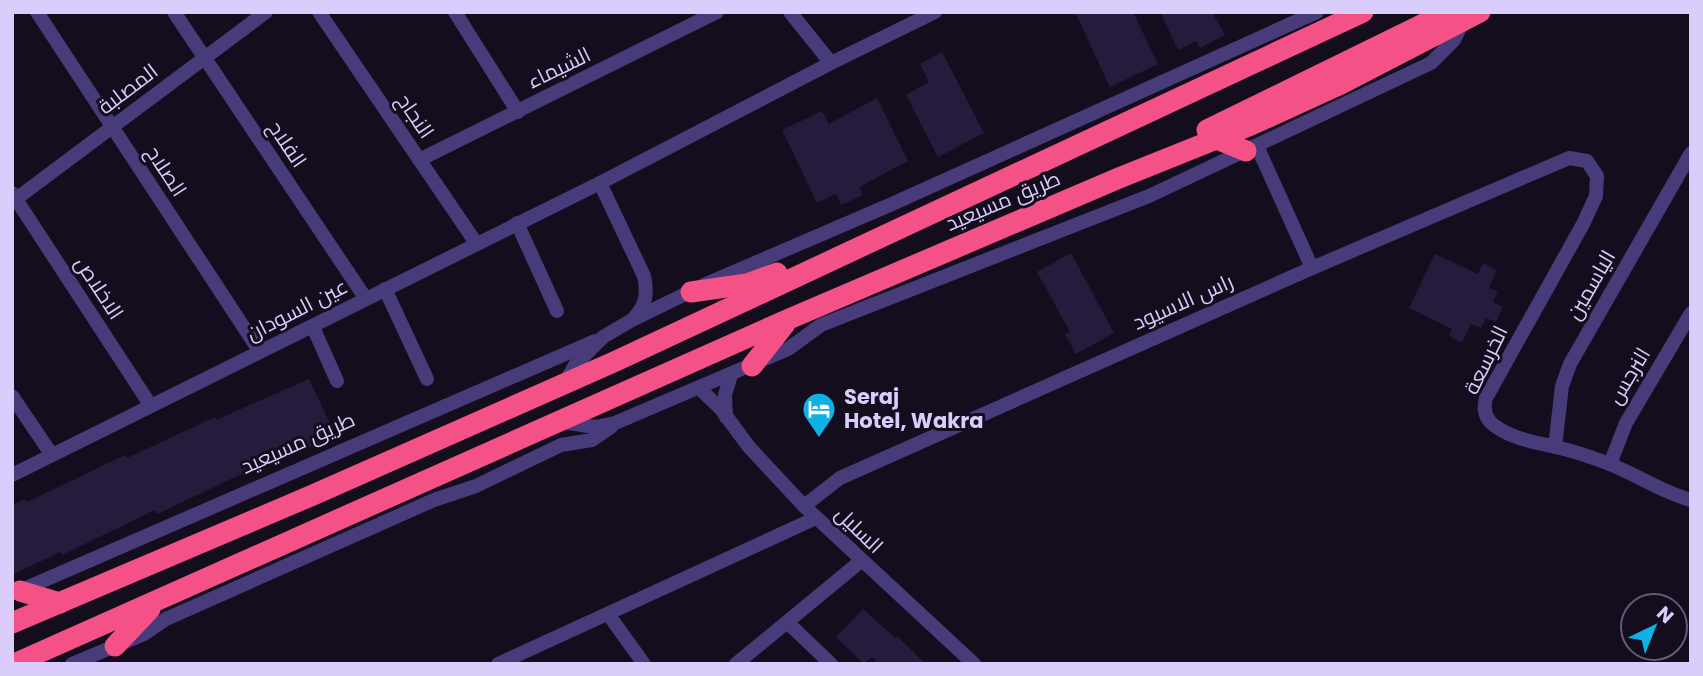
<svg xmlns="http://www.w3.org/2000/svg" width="1703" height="676" font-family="Poppins,Cairo,sans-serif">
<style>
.building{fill:#271b3d}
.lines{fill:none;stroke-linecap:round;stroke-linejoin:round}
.street{stroke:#473b7a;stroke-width:14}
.highway{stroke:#f45186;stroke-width:21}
.labels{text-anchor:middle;stroke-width:6;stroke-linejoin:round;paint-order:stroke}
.street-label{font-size:21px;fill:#dacdfc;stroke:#130d1e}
.poi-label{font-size:21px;font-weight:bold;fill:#dacdfc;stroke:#130d1e;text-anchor:start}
</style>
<rect width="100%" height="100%" fill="#130d1e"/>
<g class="building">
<path d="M1075,12H1133L1158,64L1110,87Z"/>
<path d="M1160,12H1212L1225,35L1200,48L1196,41L1178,50Z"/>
<path d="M942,52L984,133L938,157L906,95L929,82L920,64Z"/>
<path d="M877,98L908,161L859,187L863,195L841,205L836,194L817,203L782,130L822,111L829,124Z"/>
<path d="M1071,253L1114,333L1076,354L1065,334L1070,332L1037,272Z"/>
<path d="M1435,254L1478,274L1483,263L1497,270L1489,288L1498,292L1493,302L1503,307L1496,322L1486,318L1481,328L1471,324L1462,343L1449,336L1452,329L1409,308Z"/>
<path d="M309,379L336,436L247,475L246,472L157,514L155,510L62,555L60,552L12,575V505L25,499L27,502L125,455L127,458L215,417L216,420Z"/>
<path d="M863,609L895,638L897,636L926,664H879L872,657L864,664L836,637Z"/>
</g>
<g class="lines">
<g class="street">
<path d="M37,12L260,352"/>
<path d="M174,12L366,299"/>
<path d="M319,12L476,243"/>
<path d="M455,12L518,112"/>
<path d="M790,12L831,63"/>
<path d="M1257,146L1312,268"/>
<path d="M419,160L717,12"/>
<path d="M600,183L644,276C648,293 646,305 634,318"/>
<path d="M12,193L151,406"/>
<path d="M16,199L266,12"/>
<path d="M517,223L557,311"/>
<path d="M385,289L427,379"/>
<path d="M313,327L337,381"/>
<path d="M565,383L575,365L603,337L632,320L706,284L892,204L1317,12"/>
<path d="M700,389L721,409L749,447L804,506L974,664"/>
<path d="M12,396L52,455"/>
<path d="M726,417L725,395L731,375"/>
<path d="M562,422L595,427L615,423L788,349L821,325L1149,196L1431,63L1454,40L1463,21"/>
<path d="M1555,447L1562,386L1570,364L1691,153"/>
<path d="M1610,464L1626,423L1691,313"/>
<path d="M12,475L600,183L831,63L935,12"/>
<path d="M804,506L840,478L1312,268L1569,158L1587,161L1597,176L1596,196L1583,224L1486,398C1483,409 1485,419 1495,426C1513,439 1534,442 1556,447C1573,451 1591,457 1607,463C1636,474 1661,492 1691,500"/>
<path d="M17,592L595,341"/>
<path d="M608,614L644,664"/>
<path d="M787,622L831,664"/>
<path d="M72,664L144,634L166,619L434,500L476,486L561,445L592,440L611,427"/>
<path d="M498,664L816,518"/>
<path d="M736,664L861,561"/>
</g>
<g class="highway">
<path d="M1207,130L1448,12"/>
<path d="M1217,139L1246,151"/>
<path d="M691,292L747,284L777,273"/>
<path d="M752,366L785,324"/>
<path d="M20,591L60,603"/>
<path d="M12,623L313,495L616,361L1363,12"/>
<path d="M115,646L150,609"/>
<path d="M14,664L789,319L1119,178L1251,125L1341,84L1480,12"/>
</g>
</g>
<defs>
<symbol id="hotel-pin" viewBox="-11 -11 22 30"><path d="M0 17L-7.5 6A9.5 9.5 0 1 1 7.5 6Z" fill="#0fb1e6" stroke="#130d1e"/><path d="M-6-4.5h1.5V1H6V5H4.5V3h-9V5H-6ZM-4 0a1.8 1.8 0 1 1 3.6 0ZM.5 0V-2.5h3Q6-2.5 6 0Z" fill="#fff"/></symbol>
</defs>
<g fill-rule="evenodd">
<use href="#hotel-pin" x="800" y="390" width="38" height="52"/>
</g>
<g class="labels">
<g class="street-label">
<text transform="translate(559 68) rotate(-26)" y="7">الشيماء</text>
<text transform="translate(128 89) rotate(-37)" y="7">المصلبة</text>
<text transform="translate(415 116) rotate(56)" y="7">النجاح</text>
<text transform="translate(287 144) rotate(56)" y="7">الفلاح</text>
<text transform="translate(166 171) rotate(57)" y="7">الصلاح</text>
<text transform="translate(1003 201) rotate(-23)" y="7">طريق مسيعيد</text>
<text transform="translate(1591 285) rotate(-60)" y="7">الياسمين</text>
<text transform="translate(99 288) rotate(57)" y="7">الاخلاص</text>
<text transform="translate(1183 302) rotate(-24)" y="7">راس الاسيود</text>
<text transform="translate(297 310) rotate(-27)" y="7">عين السودان</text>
<text transform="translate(1486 360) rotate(-64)" y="7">الخرسعة</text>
<text transform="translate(1629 376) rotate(-59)" y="7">النرجس</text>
<text transform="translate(298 443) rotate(-24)" y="7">طريق مسيعيد</text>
<text transform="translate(859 530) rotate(44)" y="7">السليل</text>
</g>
<g class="poi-label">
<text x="844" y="404">Seraj<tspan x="844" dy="24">Hotel, Wakra</tspan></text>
</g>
</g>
<rect width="1703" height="676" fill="none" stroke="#dacdfc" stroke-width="28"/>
<g transform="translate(1654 627) rotate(43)"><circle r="33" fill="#130d1e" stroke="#635a77" stroke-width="2"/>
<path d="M0-5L12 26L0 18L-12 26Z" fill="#0fb1e6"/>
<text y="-10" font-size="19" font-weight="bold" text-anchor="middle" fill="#dacdfc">N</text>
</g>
</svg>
